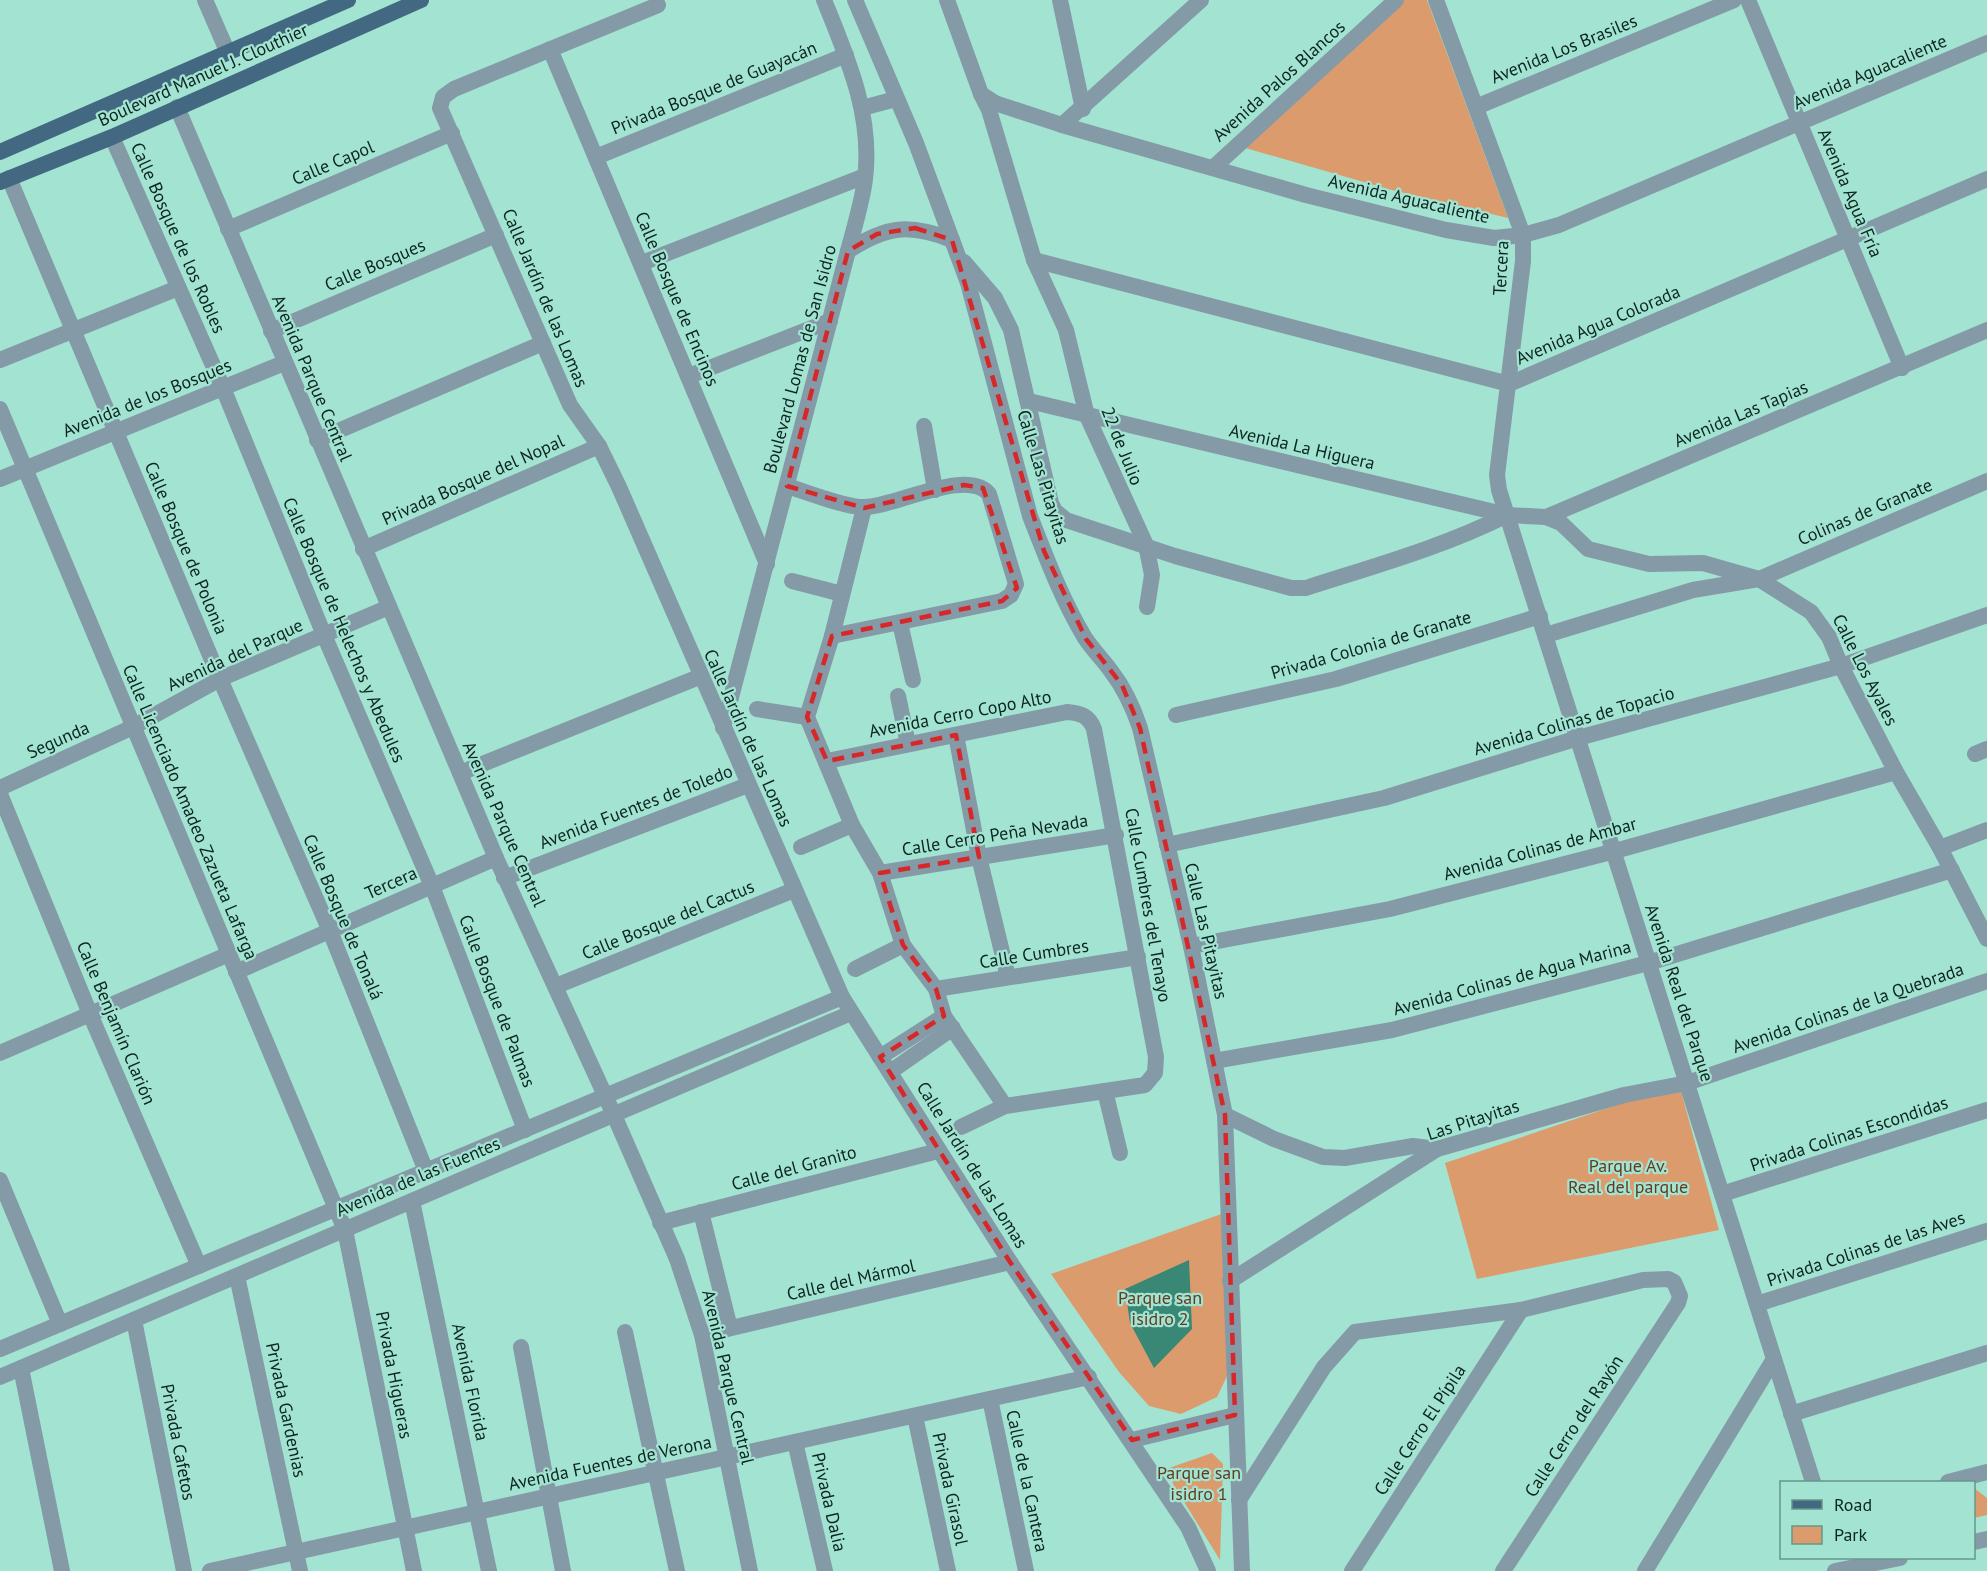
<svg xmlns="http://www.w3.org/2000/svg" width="1987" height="1571" font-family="'PT Sans',sans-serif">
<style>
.green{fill:#dc9b6d}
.water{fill:#398775}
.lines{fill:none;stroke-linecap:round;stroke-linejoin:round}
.minor{stroke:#859aa7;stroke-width:16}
.primary{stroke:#426981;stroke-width:16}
.marked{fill:none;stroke:#d62828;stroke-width:4.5;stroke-dasharray:12 8;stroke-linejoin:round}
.labels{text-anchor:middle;stroke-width:4.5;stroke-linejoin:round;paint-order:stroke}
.street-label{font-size:18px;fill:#0b2620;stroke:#a3e3d2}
.park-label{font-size:18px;fill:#613c20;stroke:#a3e3d2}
</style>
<rect width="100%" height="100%" fill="#a3e3d2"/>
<g class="green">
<path d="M1403,0H1427L1508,218L1388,189L1242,147Z"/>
<path d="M1679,1084L1719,1230L1477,1279L1445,1163Z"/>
<path d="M1230,1211L1229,1372L1217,1397L1181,1414L1149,1406L1119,1372L1051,1274Z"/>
<path d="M1212,1453L1223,1464L1220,1560L1173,1484L1169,1468Z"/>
<path d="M1974,1488L1987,1498V1515L1974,1518Z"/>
</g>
<path class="water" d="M1189,1260L1192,1329L1154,1368L1130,1323L1125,1289Z"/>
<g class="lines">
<g class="minor">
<path d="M205,0L228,53"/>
<path d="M855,0L916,143L968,283L1030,516C1046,557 1062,600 1085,638C1093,650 1103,660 1111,671C1125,689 1133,707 1140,728L1191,946L1225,1115L1242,1571"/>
<path d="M947,0L981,94L989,110L1034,260L1066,330L1087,416L1146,545L1152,575L1147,607"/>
<path d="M1060,0L1083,109"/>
<path d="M1436,0L1523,235V261L1497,475L1499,490L1813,1482"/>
<path d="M1748,0L1902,368"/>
<path d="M658,5L454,89L443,97L440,108L570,405L599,446L619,487L842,997L1010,1262L1188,1527L1208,1571"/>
<path d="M550,49L767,564"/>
<path d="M981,94L995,103L1062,125L1306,195L1446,230L1494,238L1523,235L1559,225L1987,43"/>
<path d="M177,107L496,858L614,1115L677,1259L702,1335L750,1571"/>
<path d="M1476,107L1734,0"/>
<path d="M862,108L896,99"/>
<path d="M1062,125L1201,0"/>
<path d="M112,137L223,388L324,635L432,886L525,1130"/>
<path d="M596,157L846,55"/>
<path d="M1214,167L1396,0"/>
<path d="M9,178L220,679L330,931L426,1171"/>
<path d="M228,229L452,133"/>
<path d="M848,251C886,226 909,223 952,240"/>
<path d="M1034,260L1509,384L1987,179"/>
<path d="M964,262L995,298L1011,330L1051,503L1055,511L1066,520L1175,556L1291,588H1306C1374,566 1443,547 1507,515"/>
<path d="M642,263L865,176"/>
<path d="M271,331L496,235"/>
<path d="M0,360L178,288"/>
<path d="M689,376L830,321"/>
<path d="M1029,401L1507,515L1546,517L1987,330"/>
<path d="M0,409L345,1230L414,1571"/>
<path d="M924,426L935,490"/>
<path d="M317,440L543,343"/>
<path d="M0,479L284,363"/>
<path d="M787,486C807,492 844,507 863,507C893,508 967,467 989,494L1016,584L1011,595L1002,601L832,636"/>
<path d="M864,508L832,636L807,717L852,825L880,873L903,945L936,989L944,1016L1005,1106"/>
<path d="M1546,517L1561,523L1588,549L1649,564L1703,563L1759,579L1811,612L1829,637L1841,666L1896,772L1940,848L1987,939"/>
<path d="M363,549L599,446"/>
<path d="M792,581L842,594"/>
<path d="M900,623L913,680"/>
<path d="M1546,635L1693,590L1759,579L1987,481"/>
<path d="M898,696L908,744"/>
<path d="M757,709L807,717"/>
<path d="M1176,715L1336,679L1540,616"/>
<path d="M723,728L848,251C854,228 862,203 865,179C873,115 847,57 824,0"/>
<path d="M956,735L979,857L1008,977"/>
<path d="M1975,754L1987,749"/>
<path d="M827,761L1067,712C1081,713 1089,716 1094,729L1156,1057L1155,1073L1145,1085L1005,1106L961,1127"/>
<path d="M460,773L699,677"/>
<path d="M0,788L133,727L220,679L389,607"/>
<path d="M0,794L90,1014L199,1266"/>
<path d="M1167,845L1384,798L1578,738L1841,666L1987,615"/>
<path d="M801,847L852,825"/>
<path d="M1940,848L1987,830"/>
<path d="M880,873L1116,835"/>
<path d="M504,878L748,785"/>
<path d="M1191,946L1390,909L1615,851L1896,772"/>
<path d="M855,969L903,945"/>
<path d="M236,972L496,858"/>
<path d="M556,986L794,890"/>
<path d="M936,989L1138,957"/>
<path d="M0,1053L229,954"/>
<path d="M880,1057L944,1016"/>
<path d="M1214,1061L1392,1030L1648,963L1952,870"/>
<path d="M890,1072L953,1028"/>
<path d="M1105,1091L1120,1153"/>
<path d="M1225,1115L1274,1139L1323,1157L1345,1158L1413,1146L1437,1149"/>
<path d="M0,1180L60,1324"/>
<path d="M1722,1194L1987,1110"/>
<path d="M412,1201L489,1571"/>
<path d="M701,1212L730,1328"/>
<path d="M660,1223L938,1151"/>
<path d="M237,1276L300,1571"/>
<path d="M1230,1281L1437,1149L1624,1095L1687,1083L1987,981"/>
<path d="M1757,1304L1987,1231"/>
<path d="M134,1320L184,1571"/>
<path d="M625,1332L677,1571"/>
<path d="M702,1335L1010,1262"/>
<path d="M521,1347L563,1571"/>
<path d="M0,1349L842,997"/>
<path d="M21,1368L62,1571"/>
<path d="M0,1377L851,1013"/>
<path d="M990,1399L1026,1571"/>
<path d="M1791,1414L1987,1353"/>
<path d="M915,1416L948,1571"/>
<path d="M1132,1440L1235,1415"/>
<path d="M795,1442L825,1571"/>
<path d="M1948,1482L1987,1472"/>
<path d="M1239,1500L1324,1367L1355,1332L1521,1310L1643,1280L1668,1279L1674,1282L1680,1296L1678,1303L1503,1571"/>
<path d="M1974,1542L1987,1539"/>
<path d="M210,1571L1089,1377"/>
<path d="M1352,1571L1521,1310"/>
<path d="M1645,1571L1774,1359"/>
<path d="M1835,1571L1900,1558"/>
</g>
<g class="primary">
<path d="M0,152L348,0"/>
<path d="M0,182L112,137L421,0"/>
</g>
</g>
<path class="marked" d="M915,228L952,240L1044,551L1086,639L1122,685L1140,728L1225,1115L1235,1415L1132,1440L1010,1262L880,1057L944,1016L936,989L903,945L880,873L979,857L956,735L827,761L807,717L832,636L1002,601L1017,588L983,488L964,485L864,508L787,486L848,251L877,234Z"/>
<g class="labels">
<g class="street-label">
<text transform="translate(1564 49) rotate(-22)" y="6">Avenida Los Brasiles</text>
<text transform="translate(1870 72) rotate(-23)" y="6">Avenida Aguacaliente</text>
<text transform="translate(203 75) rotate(-24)" y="6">Boulevard Manuel J. Clouthier</text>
<text transform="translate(1279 81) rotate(-42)" y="6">Avenida Palos Blancos</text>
<text transform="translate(714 88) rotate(-22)" y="6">Privada Bosque de Guayacán</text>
<text transform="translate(333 163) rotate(-23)" y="6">Calle Capol</text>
<text transform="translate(1850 193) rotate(67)" y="6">Avenida Agua Fría</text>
<text transform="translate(1409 199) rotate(13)" y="6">Avenida Aguacaliente</text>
<text transform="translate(178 238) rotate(66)" y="6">Calle Bosque de los Robles</text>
<text transform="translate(375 265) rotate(-23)" y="6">Calle Bosques</text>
<text transform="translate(1501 268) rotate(-87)" y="6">Tercera</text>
<text transform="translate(545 298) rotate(67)" y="6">Calle Jardín de las Lomas</text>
<text transform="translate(677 299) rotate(67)" y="6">Calle Bosque de Encinos</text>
<text transform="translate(1598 325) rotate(-23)" y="6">Avenida Agua Colorada</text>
<text transform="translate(800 359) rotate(-75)" y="6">Boulevard Lomas de San Isidro</text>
<text transform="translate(312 378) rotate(67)" y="6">Avenida Parque Central</text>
<text transform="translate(147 398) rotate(-22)" y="6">Avenida de los Bosques</text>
<text transform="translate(1741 414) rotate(-23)" y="6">Avenida Las Tapias</text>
<text transform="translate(1122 446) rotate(68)" y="6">22 de Julio</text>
<text transform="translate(1302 447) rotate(13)" y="6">Avenida La Higuera</text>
<text transform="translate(1043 477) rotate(73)" y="6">Calle Las Pitayitas</text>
<text transform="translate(473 480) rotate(-24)" y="6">Privada Bosque del Nopal</text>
<text transform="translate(1865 512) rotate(-23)" y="6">Colinas de Granate</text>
<text transform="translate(186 548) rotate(67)" y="6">Calle Bosque de Polonia</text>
<text transform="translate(344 630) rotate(67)" y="6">Calle Bosque de Helechos y Abedules</text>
<text transform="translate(1371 645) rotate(-16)" y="6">Privada Colonia de Granate</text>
<text transform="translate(235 655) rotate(-25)" y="6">Avenida del Parque</text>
<text transform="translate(1865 670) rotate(63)" y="6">Calle Los Ayales</text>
<text transform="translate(960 714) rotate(-11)" y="6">Avenida Cerro Copo Alto</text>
<text transform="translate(1574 721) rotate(-16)" y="6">Avenida Colinas de Topacio</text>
<text transform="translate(748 738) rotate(66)" y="6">Calle Jardín de las Lomas</text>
<text transform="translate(58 740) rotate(-24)" y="6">Segunda</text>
<text transform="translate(636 807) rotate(-21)" y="6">Avenida Fuentes de Toledo</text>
<text transform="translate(190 812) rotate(67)" y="6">Calle Licenciado Amadeo Zazueta Lafarga</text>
<text transform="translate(504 824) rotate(66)" y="6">Avenida Parque Central</text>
<text transform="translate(995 835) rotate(-9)" y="6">Calle Cerro Peña Nevada</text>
<text transform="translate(1540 849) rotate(-15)" y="6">Avenida Colinas de Ambar</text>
<text transform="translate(391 883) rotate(-24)" y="6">Tercera</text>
<text transform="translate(1148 905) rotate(80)" y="6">Calle Cumbres del Tenayo</text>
<text transform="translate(343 917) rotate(67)" y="6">Calle Bosque de Tonalá</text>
<text transform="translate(668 920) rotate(-22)" y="6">Calle Bosque del Cactus</text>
<text transform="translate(1206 931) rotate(77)" y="6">Calle Las Pitayitas</text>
<text transform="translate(1034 954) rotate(-9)" y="6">Calle Cumbres</text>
<text transform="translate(1512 978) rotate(-15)" y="6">Avenida Colinas de Agua Marina</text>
<text transform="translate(1679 993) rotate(72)" y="6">Avenida Real del Parque</text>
<text transform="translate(497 1001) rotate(69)" y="6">Calle Bosque de Palmas</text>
<text transform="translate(1848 1008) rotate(-19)" y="6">Avenida Colinas de la Quebrada</text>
<text transform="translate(116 1023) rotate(67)" y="6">Calle Benjamín Clarión</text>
<text transform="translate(1473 1120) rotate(-18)" y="6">Las Pitayitas</text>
<text transform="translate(1849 1134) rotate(-18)" y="6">Privada Colinas Escondidas</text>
<text transform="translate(972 1165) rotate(58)" y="6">Calle Jardín de las Lomas</text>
<text transform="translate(794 1168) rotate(-15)" y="6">Calle del Granito</text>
<text transform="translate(418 1177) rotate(-23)" y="6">Avenida de las Fuentes</text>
<text transform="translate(1866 1249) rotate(-18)" y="6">Privada Colinas de las Aves</text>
<text transform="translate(851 1280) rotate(-13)" y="6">Calle del Mármol</text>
<text transform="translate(394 1375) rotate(79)" y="6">Privada Higueras</text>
<text transform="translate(728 1377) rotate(77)" y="6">Avenida Parque Central</text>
<text transform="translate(470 1382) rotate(78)" y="6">Avenida Florida</text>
<text transform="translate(286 1410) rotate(78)" y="6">Privada Gardenias</text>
<text transform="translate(1574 1426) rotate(-57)" y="6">Calle Cerro del Rayón</text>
<text transform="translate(1420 1430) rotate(-57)" y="6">Calle Cerro El Pípila</text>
<text transform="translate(178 1442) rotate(79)" y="6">Privada Cafetos</text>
<text transform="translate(610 1463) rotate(-12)" y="6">Avenida Fuentes de Verona</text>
<text transform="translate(1027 1481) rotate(78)" y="6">Calle de la Cantera</text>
<text transform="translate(950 1489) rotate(78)" y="6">Privada Girasol</text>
<text transform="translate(829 1502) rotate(77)" y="6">Privada Dalia</text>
</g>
<g class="park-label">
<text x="1628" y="1172">Parque Av.<tspan x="1628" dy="21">Real del parque</tspan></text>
<text x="1160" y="1304">Parque san<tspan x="1160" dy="21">isidro 2</tspan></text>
<text x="1199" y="1479">Parque san<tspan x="1199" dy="21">isidro 1</tspan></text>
</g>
</g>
<rect x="1780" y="1481" width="195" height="78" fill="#a3e3d2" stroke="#66978b" stroke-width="1.5"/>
<rect x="1792" y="1500" width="30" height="9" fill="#426981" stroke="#66978b" stroke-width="1.5"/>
<text x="1834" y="1511" font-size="18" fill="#0b2620">Road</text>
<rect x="1792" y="1526" width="30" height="18" fill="#dc9b6d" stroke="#66978b" stroke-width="1.5"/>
<text x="1834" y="1541" font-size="18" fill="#0b2620">Park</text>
</svg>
